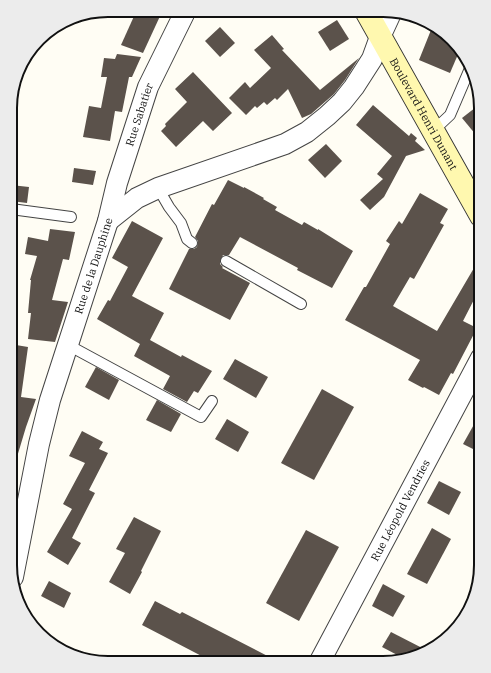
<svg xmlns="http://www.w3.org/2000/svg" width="491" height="673" font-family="'IBM Plex Serif',serif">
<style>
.building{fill:#5b524b}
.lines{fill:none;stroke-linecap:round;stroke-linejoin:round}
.lane-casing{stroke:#444;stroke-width:12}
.street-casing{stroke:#444;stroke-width:22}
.secondary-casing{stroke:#333;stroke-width:24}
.lane{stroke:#fff;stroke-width:10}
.street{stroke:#fff;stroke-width:20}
.secondary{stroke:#fff8af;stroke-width:22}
.labels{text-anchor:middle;stroke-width:4;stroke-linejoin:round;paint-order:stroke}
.street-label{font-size:11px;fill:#111;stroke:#fff}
.rim{fill:none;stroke:#111;stroke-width:2}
</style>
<rect width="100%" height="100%" fill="#fffdf4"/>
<g class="building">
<path d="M135,14H161L143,53L121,45Z"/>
<path d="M337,20L349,39L330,51L318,32Z"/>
<path d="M433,25L437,27L459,52L450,73L419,60Z"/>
<path d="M220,27L235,43L220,57L205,41Z"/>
<path d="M272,35L284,49L282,50L320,90L359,58L345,80L334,94L311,114L302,118L288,89L277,100L275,98L267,105L264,102L257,108L255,106L246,115L229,98L245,82L250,88L271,68L254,50Z"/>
<path d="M117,54L141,57L132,77H129L122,112L115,111L110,141L83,137L89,106L101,108L107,77H101L104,58L115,59Z"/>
<path d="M193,72L232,113L213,131L203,121L176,147L161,131L166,126L165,124L187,102L175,89Z"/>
<path d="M480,104L481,108V141L462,118Z"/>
<path d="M373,105L409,136L411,133L417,138L415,141L425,150L406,156L384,197L370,210L360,200L383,179L377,174L392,156L356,125Z"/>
<path d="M326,144L342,161L325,178L308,160Z"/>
<path d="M74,168L96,171L93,185L72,182Z"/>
<path d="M228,180L244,188V187L264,198L263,199L277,207L275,210L302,225L304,222L318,230V229L353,251L332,288L297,270L298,268L240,237L229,255H223L220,261V264L223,267L222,268L250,283L230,320L169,289L189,249H194L197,247L198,241L195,237L212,204L214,205Z"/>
<path d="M11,185L29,187L27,203L11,201Z"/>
<path d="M420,193L448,209L440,223L444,225L414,279L410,277L393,306L437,331L481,256V286L463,321L477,328L453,374L451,373L439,395L424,387L423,388L408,380L420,360L345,320L364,287H366L390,244L386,241L399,221L402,224Z"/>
<path d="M132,221L163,238L132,296L164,313L150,340L181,357L182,355L212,371L198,393L194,391L187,402L163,389L170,376L134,356L140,344L97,319L108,300L110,301L128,267L112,258Z"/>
<path d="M50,229L75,232L69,260L63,259L52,300L68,302L55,342L28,339L31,313H28L31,280H30L37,256L25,254L28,237L48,241Z"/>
<path d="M10,344L28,347L21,397L36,399L26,427L14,467L10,466Z"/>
<path d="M235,359L268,377L256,398L223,379Z"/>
<path d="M96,367L119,380L109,400L85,387Z"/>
<path d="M322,389L354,407L314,480L281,463Z"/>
<path d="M157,400L181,414L171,432L146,420Z"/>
<path d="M481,412V453L463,444Z"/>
<path d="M227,419L249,432L238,452L215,439Z"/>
<path d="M82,431L103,442L99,449L108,453L89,490L95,493L72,538L81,543L68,565L47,552L72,509L63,504L85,463L69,456Z"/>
<path d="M439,481L461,492L449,515L427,503Z"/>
<path d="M134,517L161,531L141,571L142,572L130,594L109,582L125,553L116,549Z"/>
<path d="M432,528L451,539L427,584L407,574Z"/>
<path d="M306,530L339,547L299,621L266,603Z"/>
<path d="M49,581L71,593L64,608L41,596Z"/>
<path d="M383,584L405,596L393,617L372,606Z"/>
<path d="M155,601L180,614L182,612L281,663H215L142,625Z"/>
<path d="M391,632L428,651L403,658L382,647Z"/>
</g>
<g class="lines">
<defs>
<g id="lane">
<path d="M433,131L450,115L471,66"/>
<path d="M158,188L169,207L181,223L187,239L192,243"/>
<path d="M11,209L71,217"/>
<path d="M226,261L301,304"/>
<path d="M68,345L201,417L212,401"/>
</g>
<g id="street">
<path d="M108,221L137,198L158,188L285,144L307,132L327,116L342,102L354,87L372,59L380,37L392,11"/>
<path id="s1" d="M13,577L39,444L50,400L108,221L117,183L148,87L184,14"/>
<path id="s2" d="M319,663L481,358"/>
</g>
<g id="secondary">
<path id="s3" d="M366,11L481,216"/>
</g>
</defs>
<use href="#lane" class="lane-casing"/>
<use href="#street" class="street-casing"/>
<use href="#secondary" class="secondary-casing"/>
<use href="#lane" class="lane"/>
<use href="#street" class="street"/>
<use href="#secondary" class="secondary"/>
</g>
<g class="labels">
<g class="street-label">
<text dy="4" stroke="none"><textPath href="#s3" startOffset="118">Boulevard Henri Dunant</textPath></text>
<text dy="4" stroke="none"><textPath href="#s1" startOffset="480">Rue Sabatier</textPath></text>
<text dy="4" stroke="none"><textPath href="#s1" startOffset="322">Rue de la Dauphine</textPath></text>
<text dy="4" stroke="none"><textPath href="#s2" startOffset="173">Rue Léopold Vendries</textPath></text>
</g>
</g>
<path d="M0 0H491V673H0ZM108 17H383A91 91 0 0 1 474 108V565A91 91 0 0 1 383 656H108A91 91 0 0 1 17 565V108A91 91 0 0 1 108 17Z" fill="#ececec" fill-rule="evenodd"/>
<path class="rim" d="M108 17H383A91 91 0 0 1 474 108V565A91 91 0 0 1 383 656H108A91 91 0 0 1 17 565V108A91 91 0 0 1 108 17Z"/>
</svg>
